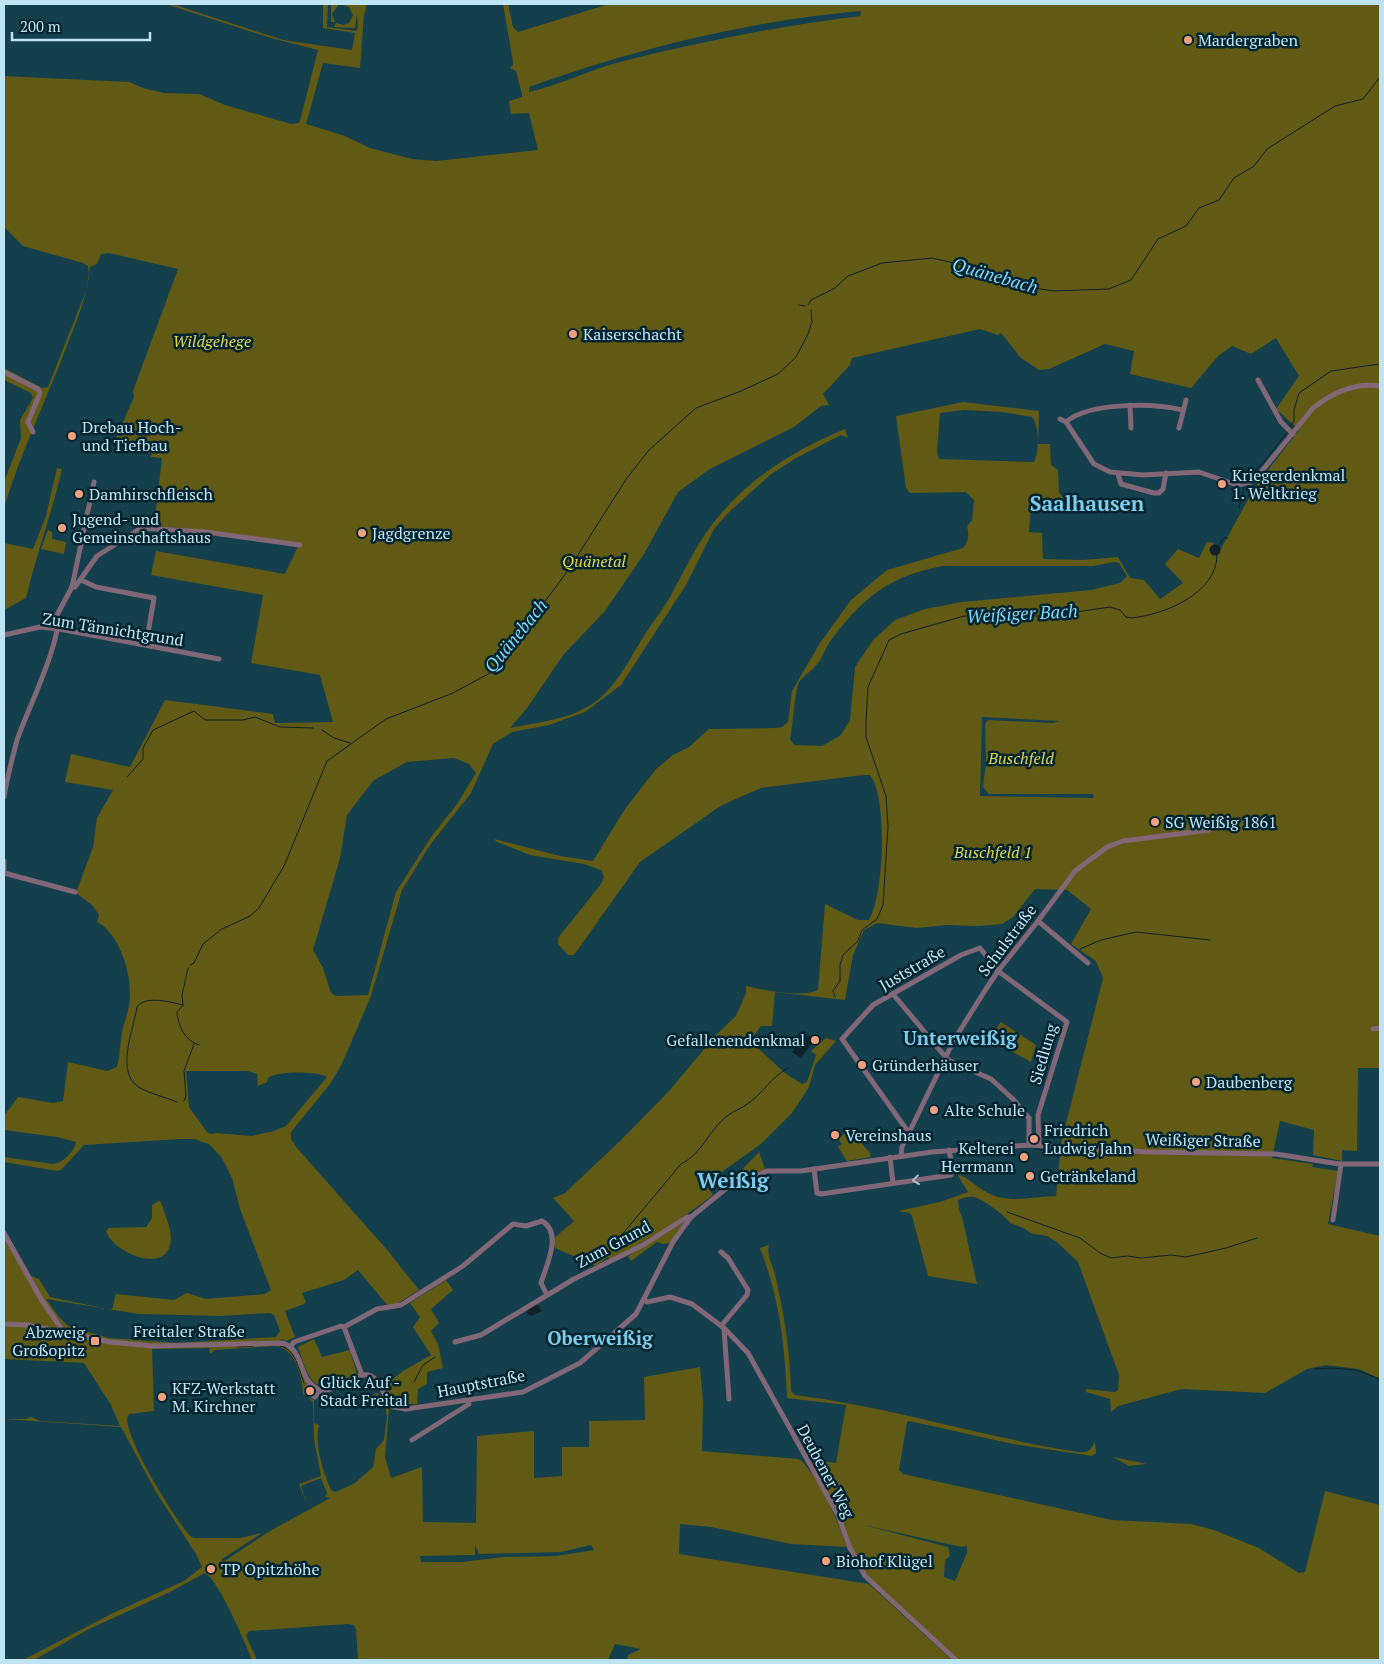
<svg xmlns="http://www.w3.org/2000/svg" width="1384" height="1664" font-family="'PT Serif',serif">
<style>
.green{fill:#605a14;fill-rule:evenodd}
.water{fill:#102127}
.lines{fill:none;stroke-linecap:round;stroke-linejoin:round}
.stream{stroke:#102127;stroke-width:1}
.minor{stroke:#826776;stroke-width:5}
.oneway{stroke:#acbece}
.poi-dot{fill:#f2a17e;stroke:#022430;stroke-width:2}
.labels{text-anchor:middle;stroke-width:5;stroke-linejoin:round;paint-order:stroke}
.poi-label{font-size:16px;fill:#bee4f3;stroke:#022430;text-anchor:start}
.park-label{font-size:16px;font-style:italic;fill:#e5d845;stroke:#022430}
.street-label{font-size:16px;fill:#bee4f3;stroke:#022430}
.water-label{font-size:18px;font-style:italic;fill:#81d9f9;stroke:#022430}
.quarter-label{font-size:19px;font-weight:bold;fill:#7ccbe9;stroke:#022430}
.district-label{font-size:21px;font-weight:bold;fill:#7ccbe9;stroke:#022430}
</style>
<rect width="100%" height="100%" fill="#143f4d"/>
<g class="green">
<path d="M166,4H172L283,40L352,50L355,33L323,28V4H328L327,27L356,31L358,28L357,14L355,28L334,27L336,23L343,25L349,23L353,15L349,7L339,4L332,14L335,22H331V4H367L364,15L360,68L323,63L306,124L345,136L370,148L412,159L436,161L538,150L529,113L511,114L509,101L522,97V94L516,71L510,68L513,65V62L503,4H508L513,27L518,32L609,4H1380V1068H1358L1357,1151L1342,1150V1161L1313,1155L1314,1130L1280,1121L1272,1158L1313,1164L1312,1167L1338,1171L1328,1224L1380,1236V1379L1359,1369L1326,1365L1307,1369L1265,1393L1182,1389L1118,1406L1111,1412L1110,1399L1086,1392V1389L1115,1392L1118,1390L1119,1375L1078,1262L1057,1242L1047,1236L1033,1234L1023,1228L1010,1223C1006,1216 983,1199 974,1197C969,1196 963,1198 958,1200L959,1210L962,1217L977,1284L928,1276L912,1216L910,1213L898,1211L940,1202L968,1192L957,1174C970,1178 978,1189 990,1194C1013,1204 1033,1196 1056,1196L1061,1143L1103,978L1096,961L1071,944L1091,909L1067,890L1035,889L1013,917L1002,924L978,926L947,925L917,928L877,923L864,930L853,955L845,1000L775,992L772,1026H761L750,1041L785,1073L802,1084L807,1082L816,1055L811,1051L826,1038L836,1041L815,1065L809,1087L792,1113L761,1144L706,1183L713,1195C681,1220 646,1241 610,1260L608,1257L596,1266L555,1248L553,1239L574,1221L553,1198L565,1193L621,1140L669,1091L715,1036L736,1016L746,993V986C763,990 802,998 818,990L825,904L858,920H869C884,894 888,798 870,775H863L761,788L722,805L640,862L574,955H568L558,944V938L601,884L604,877L601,870L584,864L530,855L497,842L494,839L560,856L593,861L625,809L656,769L673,755L689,747L709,729L775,728L782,727L788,722L792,691L820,643L851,600L887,570L963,548C969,542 969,533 967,526L972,520L974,500L966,492L910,493L906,488L896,416L963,402L1039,411L1038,444H1050L1051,465L1058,470L1059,493L1073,506L1031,503L1029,532L1042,533L1043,559L1083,560L1118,557L1130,578L1144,580L1160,599L1183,583L1165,564L1178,549L1199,558L1207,542L1214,543L1211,549L1218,554L1255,487L1299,430L1276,409L1299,376L1276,338L1251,354L1232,346L1218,356L1191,388L1130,374L1134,351L1105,344L1049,369L1039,370L1021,358L1001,333L998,335L980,329L852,358L850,365L823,394L829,405L821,406L794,427L710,469L678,492L644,554L605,611L564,654L527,708L510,728C539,722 575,719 599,699C620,681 632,654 647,631C654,620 663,609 670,597C685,570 698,540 719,516C753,475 797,449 845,429L848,438L841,435L796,458L770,475L728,513L714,529L686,585L621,685L585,712L549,725L512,732L493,744L471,793L430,845L402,890L371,996L341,1066L330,1084L291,1132V1139L297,1148L388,1251L419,1290L397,1304L388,1306L358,1270L344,1280L302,1293L306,1302L304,1304L285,1311L295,1337L287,1341L281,1339L279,1344L292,1350L307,1381L304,1393L306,1397L314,1400V1423L319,1425C314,1446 323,1471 331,1490L336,1492L355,1483L373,1467L376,1449L384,1440L387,1417L385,1406L375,1397L354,1406L377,1393L389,1409L385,1457L391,1478L422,1467L423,1522L476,1523L477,1436L534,1431V1478L562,1476V1447H589V1421L645,1420L644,1377L700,1367L703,1403L702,1451L798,1459L802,1461C823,1486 836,1517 847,1547L791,1544L711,1527L680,1524L679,1554L869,1584L952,1660H627L628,1655L641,1649L615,1644L608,1660H358L356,1629L354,1625L347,1624L249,1631L246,1636L257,1660H252C246,1644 218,1579 205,1573L168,1593L89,1629L34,1660H23L111,1614L184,1581L202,1567L196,1554L156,1492L121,1427L4,1419H26L31,1417L40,1421L120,1426L111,1405L84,1363L4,1359V1228L31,1276L39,1279L50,1297L112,1310L116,1294L174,1300L187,1293L206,1299L265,1294L271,1290L240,1209L232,1178L222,1158L209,1144L194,1139H181L84,1145L61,1170L57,1171L4,1162V1157L53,1164C63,1163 74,1152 76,1142L57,1137L4,1130V1116L18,1097L53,1103L63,1101L68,1062L107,1071L117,1067C120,1056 120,1045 122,1033C124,1021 130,1009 130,996C131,972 119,933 97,922L99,915L92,905L76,893L93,847L97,818L113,790L65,782L71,754L130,767L165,700L273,714L275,723L333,722L320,675L251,663L263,595L151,575L156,551L285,574L299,544L204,530L154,526L162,458L151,457L152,449L113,445L134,397L133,391L178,269L109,253L101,254L97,264L90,267C87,299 76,321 65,351C44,404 21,453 4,507V482L21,438L20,420L33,398L31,393L4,380V368L42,388L48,387L86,291L89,273L88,266L83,263L23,246L4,227V76L129,82L143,88L164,93L199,94L225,105L291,124L299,123L301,117L318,50L271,38ZM861,11L860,16C779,26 699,42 620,62C589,70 560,85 529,92V87C635,49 748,21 861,11ZM964,410L1003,412L1032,417C1040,427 1039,451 1034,462L939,459L937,453L940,413ZM1114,562L1119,563L1127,576L1120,583L1091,590L962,602L925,609L895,620L873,640L855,667L850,720L841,735L822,746L794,745L790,739C793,728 795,688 799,682C804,675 813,670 818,663C823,657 825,649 829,643C861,599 888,576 943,566H1093ZM982,717L1059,721L1053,723L988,720L985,724L986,762L983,787L989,794H1093L1094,798L980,796ZM454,758L469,764L476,773L457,804L431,837L396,892L368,995L336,996L331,993L323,968L313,950L340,858L347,815L374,780L407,762ZM186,1071H248L257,1074L258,1086L267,1082L268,1078C278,1071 315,1071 327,1077L286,1126L274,1131L251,1136L217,1133L211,1134L207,1132L189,1107ZM46,1299L139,1314L220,1316L270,1313L274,1315L280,1331L276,1337L176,1343L109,1338L68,1326L59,1317ZM273,1346C295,1346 302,1375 303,1394L313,1402L314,1439L321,1476L299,1484L308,1506L301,1486L321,1478L327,1493L325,1497L330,1498L270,1531L223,1562L222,1559L262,1533L240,1538H194L190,1536C173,1516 127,1442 127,1418L129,1414L154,1411L152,1349L209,1348L210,1354L215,1350ZM475,1545L479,1554L561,1552L591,1545L594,1550L556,1556L503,1557L462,1562H421L420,1556L475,1555Z"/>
<path d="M57,468L62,469C52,513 36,555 26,598L4,610V543L33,549L46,516Z"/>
<path d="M48,530L52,532V539L66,542L64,554L41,549Z"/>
<path d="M1001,1022L1036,1045L1031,1062L989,1039Z"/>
<path d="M850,1129L870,1153L871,1157L847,1161L838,1147L842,1144L838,1139Z"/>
<path d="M759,1152L765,1169L729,1185L728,1184Z"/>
<path d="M159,1201L161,1202C165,1216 175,1234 169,1248C159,1273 111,1250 106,1231L109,1228L146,1227L152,1218V1205Z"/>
<path d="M685,1221L670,1243L663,1244L657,1242L631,1261L628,1256Z"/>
<path d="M769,1245C766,1255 773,1265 775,1275C784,1313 790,1351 791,1391L795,1395C891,1407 982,1437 1078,1452C1088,1453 1090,1451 1095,1442L1096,1453L1092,1456L1013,1444L909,1421L907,1422L899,1470L903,1474L1112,1520L1191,1524L1214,1530L1259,1548L1299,1573L1305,1572L1325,1491L1380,1505V1660H958L877,1587L860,1566L814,1469L820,1461L836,1463L846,1405L787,1398C785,1346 779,1296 760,1248ZM860,1524L961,1547L967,1546V1553L955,1581L944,1577L945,1560L950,1556L948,1547Z"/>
<path d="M446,1280L453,1290L431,1309L439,1323L431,1331L438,1344L443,1368L427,1372V1384L418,1389L417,1404H398L383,1387L403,1371L431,1355L413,1327L420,1317L410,1303Z"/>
<path d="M314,1339L322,1357L350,1350L357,1374C315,1395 312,1389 298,1347Z"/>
<path d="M1113,1457L1147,1464L1129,1466Z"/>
</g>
<g class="water">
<circle cx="1215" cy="550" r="5.5"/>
<path d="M805,1034L815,1039L801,1058L792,1052Z"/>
<path d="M537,1304L542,1311L531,1316L527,1313L528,1310Z"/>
</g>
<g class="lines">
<g class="stream">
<path d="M799,305L805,306"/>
<path d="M808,305L811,300L835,288L848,276L882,263L932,258L962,265L1020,286L1054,291L1109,289L1131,280L1158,239L1186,226L1199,208L1219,200L1234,178L1254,166L1267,149L1335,106L1363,99L1380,77"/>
<path d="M1290,427L1294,421V410L1299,393L1331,371L1380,364"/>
<path d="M1245,480L1263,463L1288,431"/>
<path d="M1239,508L1244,487"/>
<path d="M1218,546L1224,538H1228"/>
<path d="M322,730L334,738L350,743"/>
<path d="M127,777L143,759V748L153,730L194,711L205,720H243L255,717L280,727L313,728"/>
<path d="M1080,949L1101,940L1136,932L1210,940"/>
<path d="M190,965L194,963L203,944L222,929L250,916L259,908L284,866L327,761L386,719L453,693L490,673L507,653L569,569L627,478L649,450L696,408L741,391L778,374L796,357L808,334L812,322L811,310"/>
<path d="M188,968L182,995L183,1005L177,1012C178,1026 185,1041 199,1045"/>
<path d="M835,997L833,991L840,981V965L843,955L858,941L862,930L877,919L883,905L888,827L886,796L866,737V722L868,687L889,640L901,634L964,616H1048L1110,607L1120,610L1126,617L1131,618C1163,615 1217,594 1217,555"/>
<path d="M184,1101L186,1096L184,1071L194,1044"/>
<path d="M177,1102C165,1097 151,1094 140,1088C114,1073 134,1029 137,1007C145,995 171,1002 183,1005"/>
<path d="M1034,1149L1058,1152"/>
<path d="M1007,1212L1080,1238L1100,1253L1111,1258L1127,1256L1141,1258L1171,1255L1186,1257L1226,1248L1257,1238"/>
<path d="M615,1243L681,1164C702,1154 709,1130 727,1116C733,1111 743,1108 750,1102C765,1091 769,1079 788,1068"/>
<path d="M527,1316L529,1314"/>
<path d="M280,1346C296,1349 299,1370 304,1383"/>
<path d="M237,1347L253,1346"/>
<path d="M1314,1369L1332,1368L1356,1370L1380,1379"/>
<path d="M414,1382L423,1365L435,1357"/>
<path d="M808,1466L811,1472"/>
</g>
<g class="minor">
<path d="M4,372L38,389L40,393L28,422L33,432"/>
<path d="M1258,380L1281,422L1293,434"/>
<path d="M1130,405L1131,428"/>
<path d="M1060,419L1066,422L1094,464L1110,472L1143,475L1199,472L1237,485L1251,482L1257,477L1313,408C1332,393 1355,382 1380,386"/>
<path d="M1066,422C1089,402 1154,403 1182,410"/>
<path d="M1179,428L1186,400"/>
<path d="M1118,474L1121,484L1154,493H1159L1163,489L1166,473"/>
<path d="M81,580L96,587L154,598L146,645"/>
<path d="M72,587H75L97,556L141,528L206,532L300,545"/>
<path d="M57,615L72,587L94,482"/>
<path d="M40,627L53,616L57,615"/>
<path d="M4,635L40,627L59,629L219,659"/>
<path d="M4,797C7,778 12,759 17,740C25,716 64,636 57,615"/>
<path d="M4,861V873"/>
<path d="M4,873L75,892"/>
<path d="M1038,921L1088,963"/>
<path d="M893,994L948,1060L991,1079L1013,1099L1029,1118"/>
<path d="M1373,1029L1380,1028"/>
<path d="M1029,1118V1145"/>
<path d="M909,1133L842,1039L873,1005L961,955L980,948L998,971L1067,1022L1038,1115L1039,1145"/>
<path d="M901,1156L902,1147L954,1040L984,992L998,971L1038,921L1075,871L1107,847L1123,841L1209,830"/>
<path d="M890,1157L893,1183"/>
<path d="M814,1169L817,1193L821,1194L951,1175L953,1170L949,1150"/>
<path d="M1333,1220L1341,1164"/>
<path d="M4,1233L41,1299L63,1331"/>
<path d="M721,1252L728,1258L748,1290L747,1295L721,1326"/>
<path d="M645,1300L647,1302L670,1297L692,1304L724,1328L748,1353L838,1515L850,1548L865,1576L956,1660"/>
<path d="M4,1324L28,1325L110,1342L152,1346L283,1343C305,1351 298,1378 316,1388C335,1399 359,1364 374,1378C382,1386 385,1399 393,1407L406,1409L523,1392L580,1363L636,1314L673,1242L691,1217L728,1187L767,1171H801L932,1152L1029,1145L1148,1152L1276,1154L1339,1164H1380"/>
<path d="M344,1327L377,1309L401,1305L463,1266L513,1224L526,1226L542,1221C563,1233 546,1266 541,1283L547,1295"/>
<path d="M344,1327L362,1375"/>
<path d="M724,1329L729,1399"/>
<path d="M455,1342L481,1335L574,1279L643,1245L687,1217H691"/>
<path d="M291,1346L294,1342L341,1326L344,1327"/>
<path d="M310,1383L306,1392L315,1397L321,1390"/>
<path d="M412,1440L469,1404L468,1401"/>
</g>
</g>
<defs><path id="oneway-chevron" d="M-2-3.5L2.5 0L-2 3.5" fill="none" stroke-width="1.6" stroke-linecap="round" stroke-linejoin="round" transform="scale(1.25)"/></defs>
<use class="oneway" href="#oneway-chevron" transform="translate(916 1180) rotate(173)"/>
<g class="poi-dot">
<circle cx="1188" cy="40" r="5"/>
<circle cx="573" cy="334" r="5"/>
<circle cx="72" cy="436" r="5"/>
<circle cx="1222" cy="484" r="5"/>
<circle cx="79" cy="494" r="5"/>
<circle cx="62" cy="528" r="5"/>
<circle cx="362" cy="533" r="5"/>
<circle cx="1155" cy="822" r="5"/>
<circle cx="815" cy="1040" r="5"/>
<circle cx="862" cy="1065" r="5"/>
<circle cx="1196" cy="1082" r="5"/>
<circle cx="934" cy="1110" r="5"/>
<circle cx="835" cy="1135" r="5"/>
<circle cx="1034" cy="1139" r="5"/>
<circle cx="1024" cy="1157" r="5"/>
<circle cx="1030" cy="1176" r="5"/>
<rect x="90" y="1336" width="10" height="10" rx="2.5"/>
<circle cx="310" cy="1391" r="5"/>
<circle cx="162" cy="1397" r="5"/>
<circle cx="826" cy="1561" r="5"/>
<circle cx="211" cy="1569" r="5"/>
</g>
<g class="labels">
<g class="poi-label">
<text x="1198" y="46">Mardergraben</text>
<text x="583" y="340">Kaiserschacht</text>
<text x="82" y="433">Drebau Hoch-<tspan x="82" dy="18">und Tiefbau</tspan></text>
<text x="1232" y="481">Kriegerdenkmal<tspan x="1232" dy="18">1. Weltkrieg</tspan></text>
<text x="89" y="500">Damhirschfleisch</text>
<text x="72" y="525">Jugend- und<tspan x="72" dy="18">Gemeinschaftshaus</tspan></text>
<text x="372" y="539">Jagdgrenze</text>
<text x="1165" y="828">SG Weißig 1861</text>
<text x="805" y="1046" text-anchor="end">Gefallenendenkmal</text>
<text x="872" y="1071">Gründerhäuser</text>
<text x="1206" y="1088">Daubenberg</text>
<text x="944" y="1116">Alte Schule</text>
<text x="1044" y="1136">Friedrich<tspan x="1044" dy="18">Ludwig Jahn</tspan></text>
<text x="845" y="1141">Vereinshaus</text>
<text x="1014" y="1154" text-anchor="end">Kelterei<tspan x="1014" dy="18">Herrmann</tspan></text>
<text x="1040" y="1182">Getränkeland</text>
<text x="85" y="1338" text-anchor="end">Abzweig<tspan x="85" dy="18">Großopitz</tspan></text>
<text x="320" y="1388">Glück Auf -<tspan x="320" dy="18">Stadt Freital</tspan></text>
<text x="172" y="1394">KFZ-Werkstatt<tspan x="172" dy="18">M. Kirchner</tspan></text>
<text x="836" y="1567">Biohof Klügel</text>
<text x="221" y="1575">TP Opitzhöhe</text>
</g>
<g class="park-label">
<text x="212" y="347">Wildgehege</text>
<text x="594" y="567">Quänetal</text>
<text x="1021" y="764">Buschfeld</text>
<text x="993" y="858">Buschfeld 1</text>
</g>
<g class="street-label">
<text transform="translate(113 629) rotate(9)" y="6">Zum Tännichtgrund</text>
<text transform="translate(1007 940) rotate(-53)" y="6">Schulstraße</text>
<text transform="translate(912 968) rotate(-30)" y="6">Juststraße</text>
<text transform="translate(1043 1054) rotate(-74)" y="6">Siedlung</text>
<text transform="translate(1203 1140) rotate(1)" y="6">Weißiger Straße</text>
<text transform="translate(613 1244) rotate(-28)" y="6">Zum Grund</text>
<text x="189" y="1337">Freitaler Straße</text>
<text transform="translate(481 1383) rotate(-11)" y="6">Hauptstraße</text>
<text transform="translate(826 1471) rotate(62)" y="6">Deubener Weg</text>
</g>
<g class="water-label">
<text transform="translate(995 276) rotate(16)" y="6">Quänebach</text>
<text transform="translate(1022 614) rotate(-3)" y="6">Weißiger Bach</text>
<text transform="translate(516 636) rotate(-51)" y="6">Quänebach</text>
</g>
<g class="quarter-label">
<text x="960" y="1045">Unterweißig</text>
<text x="600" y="1345">Oberweißig</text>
</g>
<g class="district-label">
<text x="1087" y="511">Saalhausen</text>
<text x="733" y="1188">Weißig</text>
</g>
</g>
<rect width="1384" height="1664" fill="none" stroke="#bee4f3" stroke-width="10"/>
<path d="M12 32v8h138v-8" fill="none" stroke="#bee4f3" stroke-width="2.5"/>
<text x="20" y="32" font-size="15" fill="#bee4f3" stroke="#022430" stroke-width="4" paint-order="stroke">200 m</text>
</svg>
